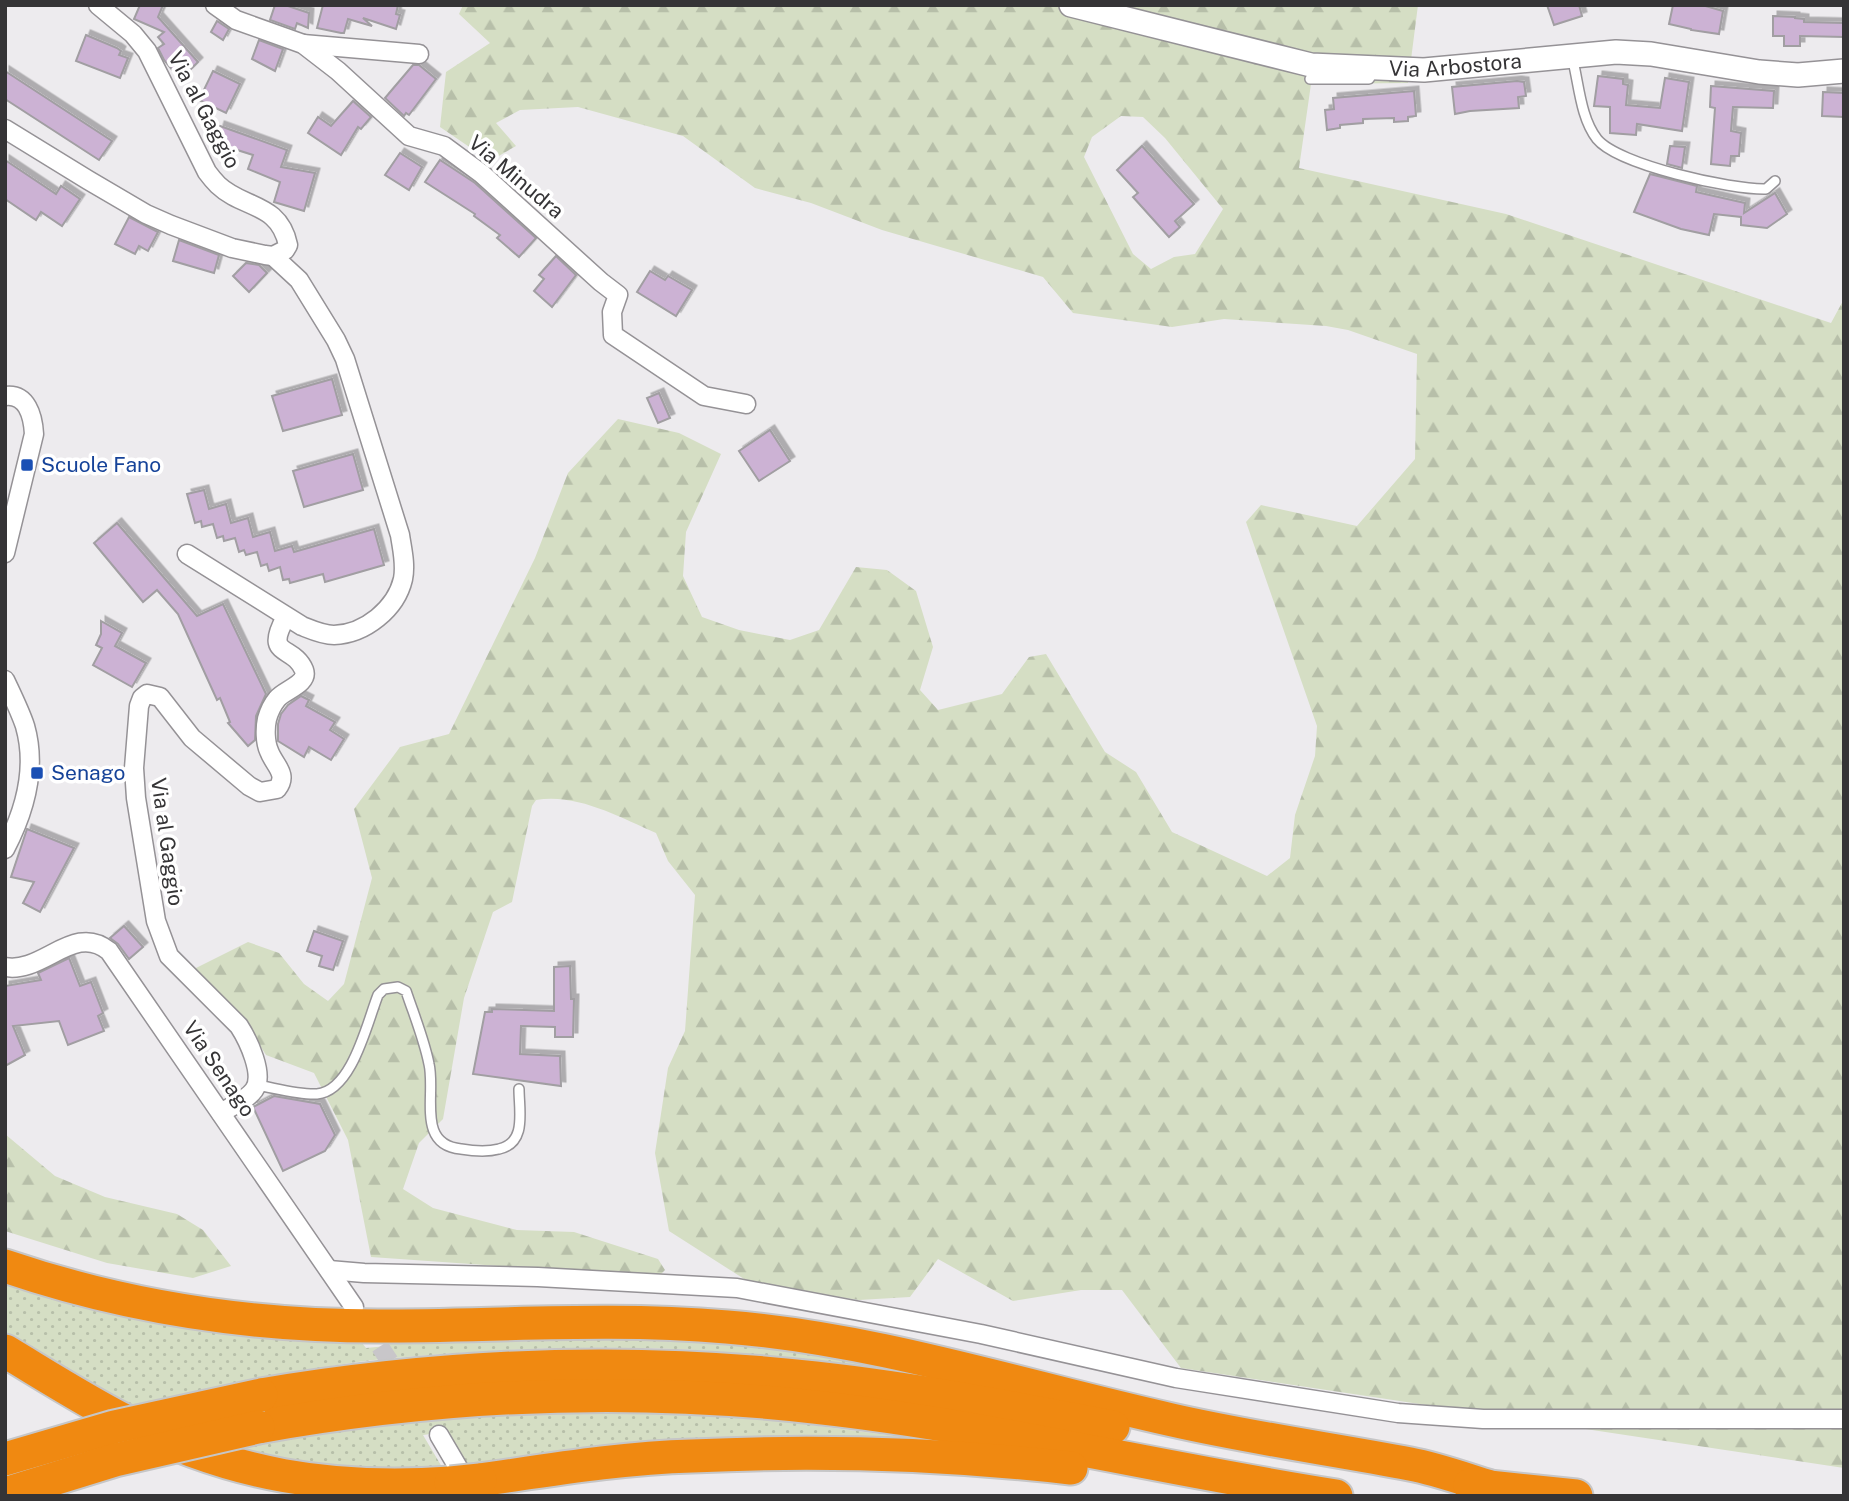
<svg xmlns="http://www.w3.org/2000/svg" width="1849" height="1501" font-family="'Public Sans',sans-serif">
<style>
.grass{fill:url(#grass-dots)}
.forest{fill:url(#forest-firs);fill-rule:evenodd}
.building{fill:#ccb2d4;stroke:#a19ea2;stroke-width:2;filter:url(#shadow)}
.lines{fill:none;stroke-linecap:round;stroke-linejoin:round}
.minor-tunnel{stroke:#c8c6c9;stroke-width:18;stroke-dasharray:18 9;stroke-linecap:butt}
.service-casing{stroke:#959296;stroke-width:12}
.minor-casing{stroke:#959296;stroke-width:21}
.tertiary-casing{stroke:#959296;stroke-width:26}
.motorway-casing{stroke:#c6c6c7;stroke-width:37}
.service{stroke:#fff;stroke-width:9}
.minor{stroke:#fff;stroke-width:18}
.tertiary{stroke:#fff;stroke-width:23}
.motorway{stroke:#f08911;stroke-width:33}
.motorway-bridge-casing{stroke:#c6c6c7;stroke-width:37;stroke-linecap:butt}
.motorway-bridge{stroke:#f08911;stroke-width:33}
.transit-dot{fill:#1a4fb4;stroke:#fff;stroke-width:2.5}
.labels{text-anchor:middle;stroke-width:7;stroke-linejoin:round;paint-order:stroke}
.street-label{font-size:21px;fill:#353436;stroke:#fff}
.transit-label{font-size:21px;fill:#164399;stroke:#fff;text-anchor:start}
</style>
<defs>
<pattern id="grass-dots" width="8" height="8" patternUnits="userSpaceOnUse" patternTransform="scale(1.75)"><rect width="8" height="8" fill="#d5dec4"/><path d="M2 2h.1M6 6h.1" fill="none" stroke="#b7bfa9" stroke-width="1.8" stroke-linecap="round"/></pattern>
<pattern id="forest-firs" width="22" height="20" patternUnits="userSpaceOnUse" patternTransform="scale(1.75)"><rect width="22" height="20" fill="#d5dec4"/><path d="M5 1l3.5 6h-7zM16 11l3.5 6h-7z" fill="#b7bfa9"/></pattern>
<filter id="shadow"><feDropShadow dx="4.5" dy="-4.5" stdDeviation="0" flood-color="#0004"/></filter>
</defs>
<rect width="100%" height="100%" fill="#edebee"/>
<g class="grass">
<path d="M5,1277L359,1339L366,1348L387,1346L383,1339L393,1336L747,1340L892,1368C827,1362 761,1354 696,1350C592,1345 487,1349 383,1359C297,1368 212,1391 128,1409L5,1334Z"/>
<path d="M574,1412L670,1413L765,1419L949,1443L471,1470L446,1432L423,1435L445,1472L365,1476L222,1448L395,1421Z"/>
</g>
<g class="forest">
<path d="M463,5H1418L1408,83L1311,84L1299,168L1506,214L1831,323L1844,299V1468L1181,1368L1122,1290H1081L1013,1301L938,1259L910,1297L859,1300L752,1284L669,1231L655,1153L668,1068L685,1031L695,895L668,861L656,833C619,817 577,793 536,800L532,806L512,902L493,912L464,998L443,1119L419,1143L403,1189L433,1208L517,1230L574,1232L658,1259L665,1270L658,1277L371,1257L348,1140L314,1073L266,1055L252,1033L192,970L248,942L279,953L304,984L328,1001L344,984L372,878L354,809L400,747L449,734L535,558L568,473L618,419L679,433L721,454L686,532L683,576L702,617L739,630L790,640L819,630L856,567L887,570L916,591L933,647L920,690L938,710L1002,694L1029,657L1046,654L1105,752L1136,772L1172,832L1267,876L1290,858L1295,815L1315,756L1317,726L1246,522L1261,505L1357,526L1415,459L1417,354L1348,330L1326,326L1224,319L1172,327L1073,313L1043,277L882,230L811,203L755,188L683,136L578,107L520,110L496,123L516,146L490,161L440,127L446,72L490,43L459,14ZM1121,116L1143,117L1165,138L1223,209L1195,254L1174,257L1151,269L1133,254L1084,157L1092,137Z"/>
<path d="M5,1134L55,1176L105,1197L177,1214L203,1230L231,1266L193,1278L107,1263L5,1231Z"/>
</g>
<g class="building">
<path d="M140,5H163L158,17L198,62L188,72L182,65L174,72L164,60L158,48L164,44L158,37L164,32L134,19Z"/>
<path d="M275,5H285L309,13L308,28L297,23L295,29L270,20Z"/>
<path d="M323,5H398L396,14L400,15L396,29L363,18L372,26L348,19L344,33H341L317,28Z"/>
<path d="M1547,5H1579L1582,16L1554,25Z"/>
<path d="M1673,5H1702L1723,11L1719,34L1691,30V29L1669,24Z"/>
<path d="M1773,16L1795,17V18L1804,19V22L1844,23V37L1800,36V46H1784V36H1773Z"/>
<path d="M217,21L229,29L223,40L211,32Z"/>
<path d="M86,35L117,48L121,51L119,55L128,58L120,78L76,61Z"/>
<path d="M259,40L283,49L275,71L252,59Z"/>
<path d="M413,65H419L436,79L409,115L406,113L404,116L385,98Z"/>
<path d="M5,71L112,141L99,160L5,99Z"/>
<path d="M213,71L240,84L226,113L199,100Z"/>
<path d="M1598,76L1623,79V84L1628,85L1626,105L1660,108L1665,78L1689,82L1682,131L1637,124L1636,135L1610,133V107L1594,106Z"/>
<path d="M1517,81L1524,82L1526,96L1518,97L1519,108L1470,111L1455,114L1452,87Z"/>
<path d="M1711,86L1774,91L1773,108L1733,107L1731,131L1741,133L1739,156H1731L1730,166L1711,164L1715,108L1710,107Z"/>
<path d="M1414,91L1416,116L1408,117V121L1394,122V118L1363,119V123L1340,125V128L1327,130L1325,110L1334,109L1333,98Z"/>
<path d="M1823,92L1844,93V117L1822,116Z"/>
<path d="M353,101L371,117L361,129L358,127L341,155L308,133L318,117L331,126Z"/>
<path d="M220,126L287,150L281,167L315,173L304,211L274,202L280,182L248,169L253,155L215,143Z"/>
<path d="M1142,146L1194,204L1175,221L1180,227L1169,237L1133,197L1138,193L1117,170Z"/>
<path d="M1670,146L1685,147L1682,168L1667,164Z"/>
<path d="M400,153L422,167L409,190L385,175Z"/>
<path d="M5,160L56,194L61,186L80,199L62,226L41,212L36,220L5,199Z"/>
<path d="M440,160L475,183L536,238L519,257L497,238L500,235L474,216L475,214L425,182Z"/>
<path d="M1650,174L1697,186L1696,192L1745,203L1744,213L1775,193L1787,214L1767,228L1741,225V217L1714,214L1709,235L1681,229L1634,212Z"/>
<path d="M129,217L158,232L148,251L139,246L135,254L115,244Z"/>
<path d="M179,240L219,255L214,273L173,261Z"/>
<path d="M556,256L576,275L552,307L534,291L544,279L539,275Z"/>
<path d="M246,263L259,265L267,273L249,292L233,276Z"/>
<path d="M650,271L665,280L668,276L692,290L676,316L637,292Z"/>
<path d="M332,379L342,415L283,431L272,396Z"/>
<path d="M659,393L670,418L658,423L647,398Z"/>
<path d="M770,430L790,461L759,481L739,451Z"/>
<path d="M353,454L363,490L304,507L293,471Z"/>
<path d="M204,490L209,509L226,504L231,523L248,518L253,537L270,532L275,551L292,546L294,552L374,529L384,565L325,582L323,574L290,583L289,579L283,580L280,567L269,571L267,564L261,566L257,552L246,555L244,550L239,552L235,538L224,541L223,536L217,538L213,524L202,527L201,521L195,523L187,494Z"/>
<path d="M117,523L197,616L223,604L266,694L256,716L255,740L248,746L228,723L230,722L220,698L217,700L178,614L157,590L143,602L94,543Z"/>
<path d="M101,621L122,633L115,646L146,663L132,687L93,665L102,648L96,645L101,634Z"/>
<path d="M301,696L309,700L306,706L335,722L330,730L344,739L331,760L309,747L304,757L278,741V724L281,714L288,705Z"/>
<path d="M27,829L74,848L40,912L23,903L34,882L11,877Z"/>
<path d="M124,926L143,947L129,959L118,944L110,938Z"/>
<path d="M314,931L343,941L333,970L319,966L322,956L307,951Z"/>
<path d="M69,958L80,986L91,982L103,1013L98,1016L104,1031L68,1045L59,1021L13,1026L25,1055L5,1066V986L41,980L38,973Z"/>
<path d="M570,966L571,999H574L573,1037H555V1027L521,1026L520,1054L560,1056L561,1086L473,1074L485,1012H492V1009L554,1011V967Z"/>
<path d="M274,1096L320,1104L335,1135L325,1151L283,1171L253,1107Z"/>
</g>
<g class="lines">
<path class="minor-tunnel" d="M365,1324L402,1380"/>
<defs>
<g id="service">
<path d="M1572,57C1579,83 1580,117 1597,139C1618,165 1732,190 1766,189L1775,181"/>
<path d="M1310,79H1369L1374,71"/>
<path d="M257,1085C275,1088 298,1095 317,1094C352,1091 367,1023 378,995L384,989L398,987L406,991C414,1015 424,1039 429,1064C436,1094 416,1145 461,1149C473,1151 488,1152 499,1149C527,1143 519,1111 519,1089"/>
</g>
<g id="minor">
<path d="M215,5L236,20L303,44L338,71L409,136L444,146L482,174L601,282L618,295L612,312L613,335L704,396L746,404"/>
<path d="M303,44L419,54"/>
<path d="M5,129L88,180L146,214L171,225L232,248L265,255L273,256L285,250L288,245C279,202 243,209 218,185C214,181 210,176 207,172L147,51L133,34L98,5"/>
<path d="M5,396C27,393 33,416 34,434L5,553"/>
<path d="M187,554L302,626C312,630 323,635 334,635C365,634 396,609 403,579C406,564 402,549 400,535L345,359L336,340L299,280L273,256"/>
<path d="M5,680C12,695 20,711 25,726C37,768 25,811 5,849"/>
<path d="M5,967C43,974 74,922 109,951L354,1307"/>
<path d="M221,1113C231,1106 247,1100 254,1090C265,1075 248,1040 239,1026L169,956L156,921L136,798L134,768L139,706L142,698L147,694L160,697L192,738L249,786L260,792L277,789C289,774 274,765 269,751C265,742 265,728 267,719C269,712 272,705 277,699C284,690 309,684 304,670C293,644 263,658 286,617"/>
<path d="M329,1270L364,1273L538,1277L737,1288L981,1334L1176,1378L1398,1413L1483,1419H1844"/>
<path d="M439,1435L469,1486"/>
</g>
<g id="tertiary">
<path id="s1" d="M1071,5L1311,65L1424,70L1616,52L1651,54L1759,72L1798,75L1844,71"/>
</g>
<g id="motorway">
<path d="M5,1266C125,1307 251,1326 378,1326C495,1326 610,1317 727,1327C878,1339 1024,1387 1172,1420C1251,1438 1331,1449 1410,1464C1437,1469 1464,1479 1490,1487"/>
<path d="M5,1351C45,1375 84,1400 125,1421C233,1476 332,1491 451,1483"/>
<path d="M261,1395C445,1364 630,1357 815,1378C915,1389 1014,1408 1113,1427"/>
<path d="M258,1427C442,1394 628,1386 814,1407C989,1426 1162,1469 1336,1496"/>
<path d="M480,1480C550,1470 621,1458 692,1456C818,1450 946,1454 1071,1468"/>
<path d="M1470,1485L1576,1496"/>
</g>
</defs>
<use href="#service" class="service-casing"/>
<use href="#minor" class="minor-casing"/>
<use href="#tertiary" class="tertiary-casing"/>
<use href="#motorway" class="motorway-casing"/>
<use href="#service" class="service"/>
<use href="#minor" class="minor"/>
<use href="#tertiary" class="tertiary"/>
<use href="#motorway" class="motorway"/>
<defs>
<g id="motorway-bridge">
<path d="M5,1459L114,1427L261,1395"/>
<path d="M451,1483L480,1480"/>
<path d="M5,1494L115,1460L258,1427"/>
</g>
</defs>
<use href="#motorway-bridge" class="motorway-bridge-casing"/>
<use href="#motorway-bridge" class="motorway-bridge"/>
</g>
<g class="transit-dot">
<rect x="20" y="458" width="14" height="14" rx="3.5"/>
<rect x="30" y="766" width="14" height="14" rx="3.5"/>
</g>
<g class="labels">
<g class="street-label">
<text dy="7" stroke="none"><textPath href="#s1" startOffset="392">Via Arbostora</textPath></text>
<text transform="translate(204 110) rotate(62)" y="7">Via al Gaggio</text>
<text transform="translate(516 177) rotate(40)" y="7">Via Minudra</text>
<text transform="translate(167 842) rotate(82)" y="7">Via al Gaggio</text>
<text transform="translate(219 1069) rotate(56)" y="7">Via Senago</text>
</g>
<g class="transit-label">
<text x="41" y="472">Scuole Fano</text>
<text x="51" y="780">Senago</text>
</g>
</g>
<rect width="1849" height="1501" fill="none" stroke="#353436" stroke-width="14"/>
</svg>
